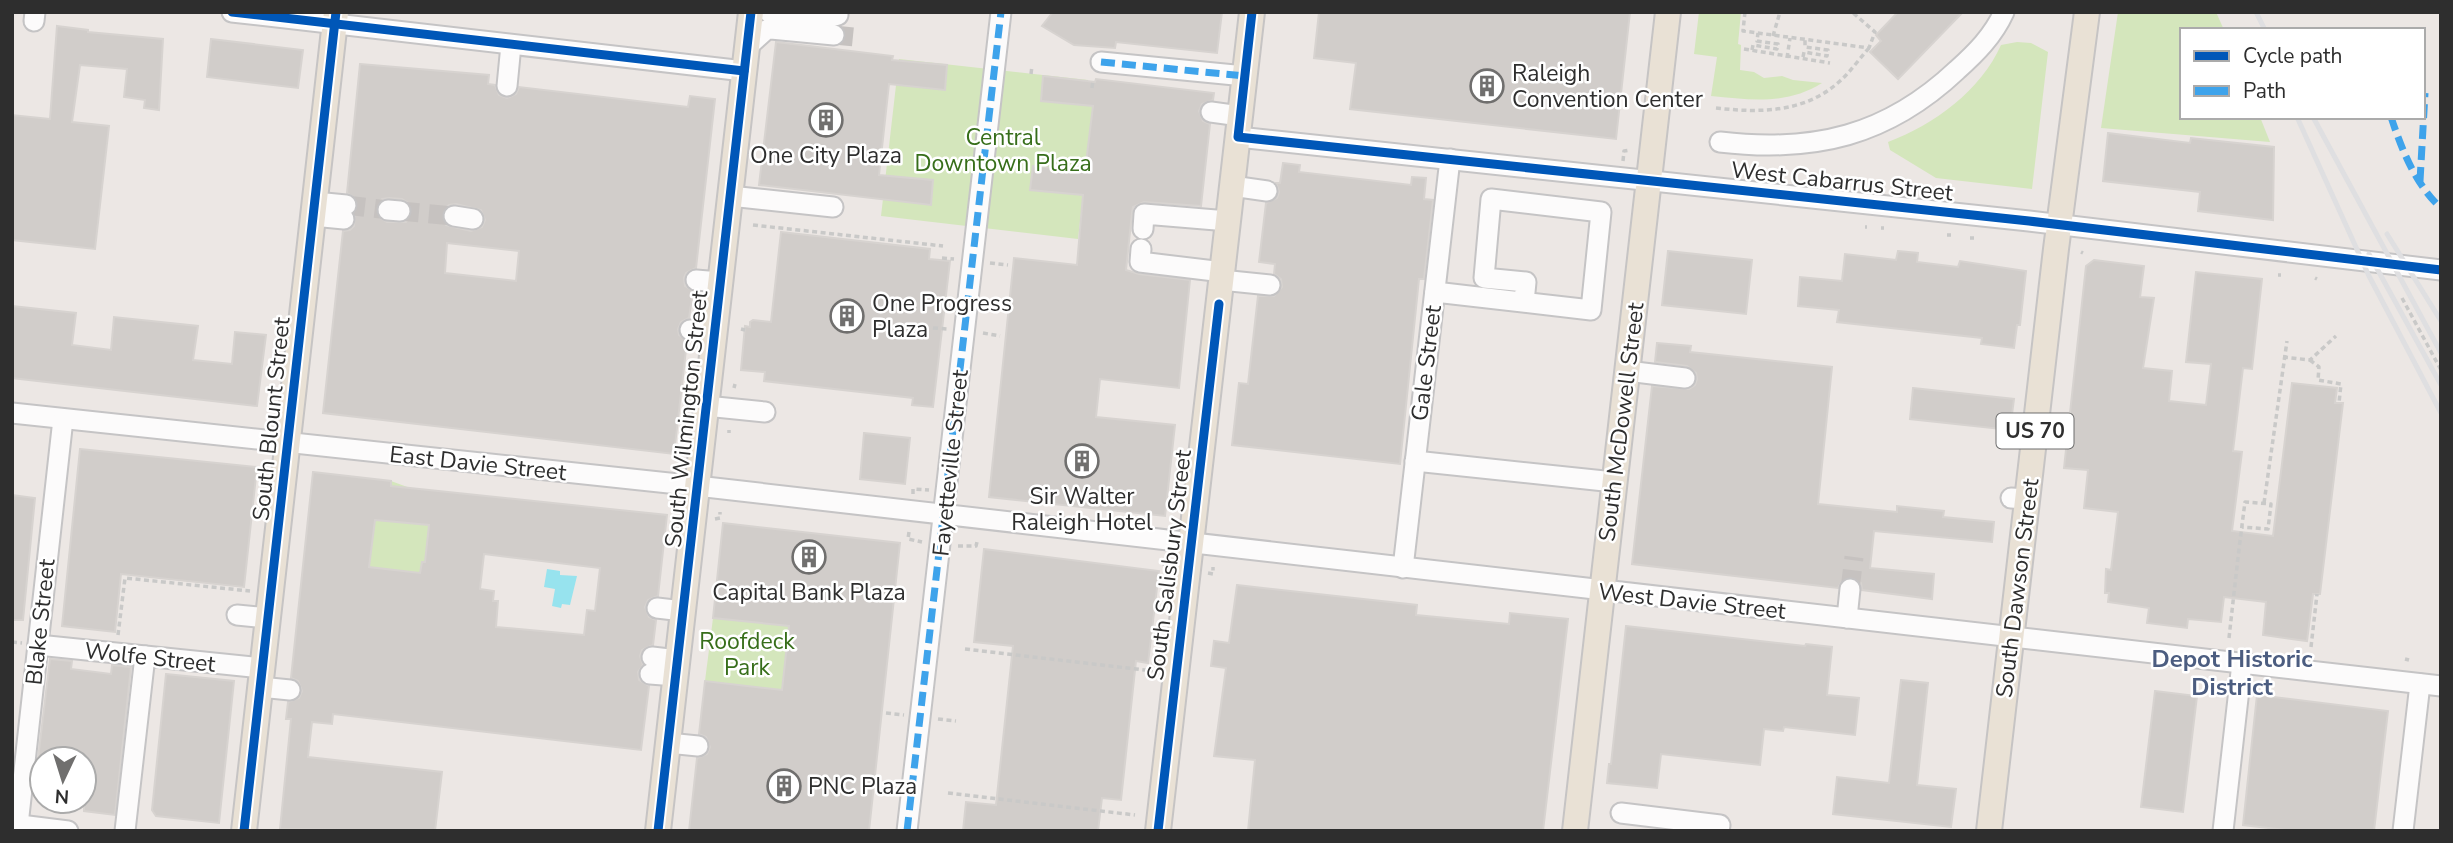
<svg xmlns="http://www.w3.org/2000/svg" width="2453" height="843" font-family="'Nunito Sans',sans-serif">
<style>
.green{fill:#d4e6bc}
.water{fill:#97e3ee}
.building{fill:#d1cdca;stroke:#d7d3d0;stroke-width:2;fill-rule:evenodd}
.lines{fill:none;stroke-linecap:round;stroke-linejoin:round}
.minor-tunnel{stroke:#c6c2c0;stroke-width:19;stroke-dasharray:19 10;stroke-linecap:butt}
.minor-casing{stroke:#c5c4c5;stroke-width:23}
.major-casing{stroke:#c6c4c4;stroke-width:28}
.path{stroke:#c9c9c8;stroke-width:3.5;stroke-dasharray:5 3.5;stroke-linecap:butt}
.minor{stroke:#fcfbfb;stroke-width:19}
.major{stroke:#e9e1d5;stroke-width:24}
.rail{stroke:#dfdfe1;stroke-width:5}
.quiet{stroke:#3ea3eb;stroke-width:7;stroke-dasharray:14 7;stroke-linecap:butt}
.cycleway-casing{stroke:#fff;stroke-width:13}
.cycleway{stroke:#0057b8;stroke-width:9}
.labels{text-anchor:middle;stroke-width:5;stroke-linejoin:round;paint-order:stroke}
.shield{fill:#fff;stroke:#6d6d6d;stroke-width:2}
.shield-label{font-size:21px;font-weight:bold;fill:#2e2e2e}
.poi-label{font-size:23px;fill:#2e2e2e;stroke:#fff;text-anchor:start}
.park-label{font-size:23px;fill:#376e1a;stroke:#fff}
.street-label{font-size:23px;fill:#2e2e2e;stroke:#fff}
.neighbourhood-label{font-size:24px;font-weight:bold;fill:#4c5d80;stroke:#fff}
</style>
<rect width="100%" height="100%" fill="#ece7e4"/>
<g class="green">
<path d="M1699,12H1741L1738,44L1741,45L1740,70L1754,72L1764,78L1782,76L1793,80L1822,83C1787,105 1751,100 1711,96L1717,57L1694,54Z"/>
<path d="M2118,12H2216L2224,30H2182V117H2260L2270,142L2101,128Z"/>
<path d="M2017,42L2031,43L2048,52L2032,189L1936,178L1890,150L1888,142C1934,125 1981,90 2001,45Z"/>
<path d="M899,59L1088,80V87L1095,89L1078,239L881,216Z"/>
<path d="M391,481L410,488L407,522L429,525L425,562H422L420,573L369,567L375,520L387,521Z"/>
<path d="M713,618L789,626L782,690L705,681Z"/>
</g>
<path class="water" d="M547,569L560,571V575L577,576L570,605L562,604L561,608L552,606L555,589L544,587Z"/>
<g class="building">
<path d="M1053,12H1222L1217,53L1116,42L1115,48L1074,45L1042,26Z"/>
<path d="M1319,12H1630L1616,139L1350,109L1356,63L1314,58Z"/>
<path d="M1898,12H1963L1898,79L1870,52L1881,41L1876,35Z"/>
<path d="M57,26L88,30V32L163,39L159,110L144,108L145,100L124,97L127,69L80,65L72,122L109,126L95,249L12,240V115L50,119Z"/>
<path d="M211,39L303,50L298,88L207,77Z"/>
<path d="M776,42L893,56L892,60L947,65L945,90L889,84L879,175L933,180L931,205L759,185Z"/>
<path d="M360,64L489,75L488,84L495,85L499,95L507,98L516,94L519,87L688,107L690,96L715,99L696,268L686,273L684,278L685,286L693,291L689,318L681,322L678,329L679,335L687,341L674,454L323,413L343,231L350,230L354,226L355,213L358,207L357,199L347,193ZM389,198L402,199L411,205L412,213L406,222H387L377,216L378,204L382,199ZM456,204L481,210L485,220L482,227L471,231L446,225L442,220L444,209L449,205ZM447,243L519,251L516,281L445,273Z"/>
<path d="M1043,76L1095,82L1096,79L1214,93L1213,100L1202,104L1199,111L1203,121L1210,124L1201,206L1144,202L1133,207L1132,213L1126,270L1139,274L1190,280L1179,388L1100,379L1096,417L1175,425L1165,516L989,497L1014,258L1077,265L1083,195L1030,190L1033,166L1085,171L1093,106L1041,101Z"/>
<path d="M2108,133L2190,143L2191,138L2274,147L2273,220L2198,211L2200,192L2103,181Z"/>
<path d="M1283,163L1300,165L1299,172L1411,185L1412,177L1426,178L1424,199L1433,200L1424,279H1419L1400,464L1232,445L1239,383L1248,384L1258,296H1274L1282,287L1281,279L1274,274L1275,264L1259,262L1266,203L1277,198L1279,192L1276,183H1280Z"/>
<path d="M781,232L930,249L929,259L950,261L933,407L912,405L913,398L764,381L765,372L741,370L745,326L750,327V322L753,320L771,322Z"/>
<path d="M1668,251L1752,260L1746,314L1662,305Z"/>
<path d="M1898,251L1918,253L1917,262L1958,267L1960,261L2026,271L2020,325H2017L2014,348L1981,344L1982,338L1837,322L1839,310L1798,306L1800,277L1842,281L1845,254L1896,260Z"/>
<path d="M2094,260L2144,266L2140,297L2154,298L2143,368L2172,371L2169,401L2206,405L2211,364L2186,362L2196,272L2262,279L2252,369L2243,368L2233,451L2242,452L2232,531L2273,536L2292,383L2337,388L2335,403H2343L2320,594H2313L2307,641L2263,635L2266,602L2224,597L2221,622L2188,619L2187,628L2147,623L2149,608L2108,602L2109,593H2105L2106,569L2111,570L2118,512L2084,508L2088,470L2064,468L2086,266Z"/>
<path d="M12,306L76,313L72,345L111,350L114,317L198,326L193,360L232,364L235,332L266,335L257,406L12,378Z"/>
<path d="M1657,343L1691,346L1690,352L1832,367L1818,504L1897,512V506L1944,511L1943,517L1994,522L1992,542L1874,531L1870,568L1934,574L1932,599L1862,590L1861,583L1852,577L1844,578L1838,588L1632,564L1652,386L1689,389L1695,385L1697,379L1696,373L1687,366L1655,362Z"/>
<path d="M1913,388L2014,399L2010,430L1910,419Z"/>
<path d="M864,433L910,438L905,484L860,479Z"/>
<path d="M80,449L257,467L244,587L121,574L115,632L62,626Z"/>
<path d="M313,472L391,481V486L667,515L658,596L648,600L645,607L649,617L656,620L653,645L642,650L640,656L643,665L638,672L639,680L649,686L641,750L333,714L332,724L312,722L308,757L442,772L435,831L280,829L291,719H286L288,702L299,698L302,691L298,681L291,678ZM375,520L429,525L425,562H422L420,573L369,567ZM484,554L600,568L595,611L587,610L584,635L496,627L498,601H493L494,591L480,589Z"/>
<path d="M12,495L35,498L23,620H12Z"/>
<path d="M723,523L900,543L869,831H689L697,758L707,754L710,747L706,737L699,734L705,681L782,690L789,626L713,618Z"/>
<path d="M984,549L1159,571L1148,663L1136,661L1121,800L1102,798L1098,831H963L966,802L996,805L1013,646L974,642Z"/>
<path d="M1237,585L1417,605L1416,615L1509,624L1510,613L1568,619L1543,831H1248L1255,760L1214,756L1226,668L1211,666L1214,641L1229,643Z"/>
<path d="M1626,626L1805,646L1806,644L1832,647L1827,695L1859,698L1855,735L1784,727L1783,731L1764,729L1760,765L1661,754L1657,788L1607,783L1609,764H1611Z"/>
<path d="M50,659L72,661L71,669L111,674L112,665L131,667L115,815L84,811V759H38Z"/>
<path d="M166,674L234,681L219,823L156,816L152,810Z"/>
<path d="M1901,680L1928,683L1917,785L1956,789L1951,827L1833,814L1837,777L1889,783Z"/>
<path d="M2155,691L2197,696L2183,812L2141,807Z"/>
<path d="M2257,695L2388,711L2374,831H2295L2243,825Z"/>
</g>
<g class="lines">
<g class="minor-tunnel">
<path d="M834,35L854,37"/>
<path d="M346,205L388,210"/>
<path d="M400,211L454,216"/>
<path d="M1850,589L1854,557"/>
</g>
<defs>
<g id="minor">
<path d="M232,12L744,71"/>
<path d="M769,12C778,25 824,20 838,15"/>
<path d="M34,21L35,12"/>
<path d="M747,47L766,30L771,29L834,35"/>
<path d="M1101,62L1245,76"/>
<path d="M507,86L511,45"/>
<path d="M1211,112L1240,116"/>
<path d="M1238,137L2029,221L2441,270"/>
<path d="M1720,142C1814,153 1887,136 1957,70C1976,53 1993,36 2004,12"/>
<path d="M1232,186L1267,191"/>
<path d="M730,196L833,207"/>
<path d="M315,202L346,205"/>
<path d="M388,210L400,211"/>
<path d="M313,216L344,219"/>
<path d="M454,216L473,219"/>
<path d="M1143,229L1144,214L1228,221"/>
<path d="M1141,249L1140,262L1223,272"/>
<path d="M696,280L720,282"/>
<path d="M1221,280L1270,285"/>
<path d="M1435,292L1591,310L1601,212L1491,199L1484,278L1526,282L1524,302"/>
<path d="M690,330L714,333"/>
<path d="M1627,371L1685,378"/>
<path d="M706,406L765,412"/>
<path d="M12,413L697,486L2441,686"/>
<path d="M1415,461L1614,482"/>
<path d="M2011,498L2028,499"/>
<path d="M1403,568L1450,159"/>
<path d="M657,608L683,611"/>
<path d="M237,615L268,618"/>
<path d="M1847,618L1850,589"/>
<path d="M38,645L262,668"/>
<path d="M652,657L678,660"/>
<path d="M650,674L676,676"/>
<path d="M260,687L290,690"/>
<path d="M668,743L698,746"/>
<path d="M1621,813L1720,825L1719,831"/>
<path d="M12,824L68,831"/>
<path d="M18,825L63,419"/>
<path d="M125,831L145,656"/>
<path d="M907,831L1001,12"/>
<path d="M2223,831L2242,663"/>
<path d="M2403,831L2420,684"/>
</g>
<g id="major">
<path d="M244,831L336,12"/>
<path d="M658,831L751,12"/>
<path d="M1158,831L1252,12"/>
<path d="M1575,831L1668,12"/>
<path d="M1989,831L2056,249L2087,12"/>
</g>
</defs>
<use href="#minor" class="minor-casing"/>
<use href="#major" class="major-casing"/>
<g class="path">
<path d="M1036,12H1038"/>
<path d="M1745,12L1743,31L1869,48L1875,32L1852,12"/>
<path d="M1773,36L1780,12"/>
<path d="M1744,49L1830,63"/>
<path d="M1752,50L1753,45L1777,49L1778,44L1757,41L1758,33"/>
<path d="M1803,57L1804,52L1827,56L1828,50L1805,47V40"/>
<path d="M1787,58L1790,38"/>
<path d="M1031,74L1032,66"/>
<path d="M1092,88L1093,80"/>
<path d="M1716,108C1760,113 1805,113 1840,81C1851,71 1860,58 1869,48"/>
<path d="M1623,161L1624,151L1630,150"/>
<path d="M753,225L943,246"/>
<path d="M1865,227H1867"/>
<path d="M1881,228H1884"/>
<path d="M1947,235H1951"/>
<path d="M1970,238H1974"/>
<path d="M2081,252L2083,253"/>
<path d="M942,258L954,259"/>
<path d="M990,263L1008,265"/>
<path d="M2278,275H2281"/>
<path d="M2315,278L2317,279"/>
<path d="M2402,298L2441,370"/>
<path d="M933,328L948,329"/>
<path d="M741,329L745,330"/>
<path d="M983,333L1000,336"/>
<path d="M2283,357L2310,360L2336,336"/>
<path d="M2310,360L2319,367L2318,380L2341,384L2339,403"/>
<path d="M734,388L735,384"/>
<path d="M729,433V430"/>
<path d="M913,494V489L929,490"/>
<path d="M2264,503L2287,341"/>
<path d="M715,519L720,518V512"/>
<path d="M909,532L908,539L922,542"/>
<path d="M958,546H976L977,542"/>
<path d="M1165,561L1164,567H1168"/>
<path d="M1208,573L1213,574V567"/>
<path d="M118,635L125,578L250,591"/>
<path d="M2229,638C2234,593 2239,547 2245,502L2271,504L2268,529L2242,527"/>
<path d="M12,642L22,643"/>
<path d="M2311,647L2317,594"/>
<path d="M965,649L1153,671"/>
<path d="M2405,659L2409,660"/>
<path d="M2440,663H2441"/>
<path d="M886,713L904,715"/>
<path d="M938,719L956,721"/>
<path d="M948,793L1135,815"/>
</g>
<use href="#minor" class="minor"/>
<use href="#major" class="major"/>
<g class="rail">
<path d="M2256,12L2265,30"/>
<path d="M2297,117L2369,276L2441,413"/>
<path d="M2313,117L2441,353"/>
<path d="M2387,234L2441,321"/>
<path d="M2369,254L2441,385"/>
</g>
<g class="quiet">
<path d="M1101,62L1245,76"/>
<path d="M2391,117C2402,150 2415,184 2441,208"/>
<path d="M2420,181L2425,93"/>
<path d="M907,831L1001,12"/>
</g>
<defs>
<g id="cycleway">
<path d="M232,12L744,71"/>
<path d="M1252,12L1238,137L2029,221L2441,270"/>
<path d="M244,831L336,12"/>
<path d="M658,831L751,12"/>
<path d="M1158,831L1219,304"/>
</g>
</defs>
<use href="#cycleway" class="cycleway-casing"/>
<use href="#cycleway" class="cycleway"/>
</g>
<defs>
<symbol id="building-ring" viewBox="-11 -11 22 22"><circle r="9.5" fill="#fff" stroke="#706f6e" stroke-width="1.5"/><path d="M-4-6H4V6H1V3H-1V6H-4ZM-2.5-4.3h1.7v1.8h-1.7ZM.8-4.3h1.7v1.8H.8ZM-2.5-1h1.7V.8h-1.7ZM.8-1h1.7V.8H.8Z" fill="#706f6e"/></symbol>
</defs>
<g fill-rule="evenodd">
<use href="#building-ring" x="1468" y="67" width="38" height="38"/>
<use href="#building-ring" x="807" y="101" width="38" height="38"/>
<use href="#building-ring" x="828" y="297" width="38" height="38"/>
<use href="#building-ring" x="1063" y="442" width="38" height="38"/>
<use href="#building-ring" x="790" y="538" width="38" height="38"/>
<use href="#building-ring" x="765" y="767" width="38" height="38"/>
</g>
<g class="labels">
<rect class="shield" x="1996.5" y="413.5" width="77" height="35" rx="5"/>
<g class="shield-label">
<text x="2035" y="438">US 70</text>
</g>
<g class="poi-label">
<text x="1512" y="81">Raleigh<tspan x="1512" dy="26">Convention Center</tspan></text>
<text x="826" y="163" text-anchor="middle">One City Plaza</text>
<text x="872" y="311">One Progress<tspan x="872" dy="26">Plaza</tspan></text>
<text x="1082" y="504" text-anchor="middle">Sir Walter<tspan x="1082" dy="26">Raleigh Hotel</tspan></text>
<text x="809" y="600" text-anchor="middle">Capital Bank Plaza</text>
<text x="808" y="794">PNC Plaza</text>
</g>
<g class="park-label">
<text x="1003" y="145">Central<tspan x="1003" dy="26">Downtown Plaza</tspan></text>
<text x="747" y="649">Roofdeck<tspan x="747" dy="26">Park</tspan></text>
</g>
<g class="street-label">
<text transform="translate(1842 181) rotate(6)" y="8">West Cabarrus Street</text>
<text transform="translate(1426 363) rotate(-83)" y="8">Gale Street</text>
<text transform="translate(271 419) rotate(-84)" y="8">South Blount Street</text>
<text transform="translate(686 419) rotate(-84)" y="8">South Wilmington Street</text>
<text transform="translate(1621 422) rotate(-83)" y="8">South McDowell Street</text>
<text transform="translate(478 463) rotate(6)" y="8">East Davie Street</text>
<text transform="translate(950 463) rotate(-84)" y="8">Fayetteville Street</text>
<text transform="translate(1169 565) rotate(-83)" y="8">South Salisbury Street</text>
<text transform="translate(2017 588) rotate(-83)" y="8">South Dawson Street</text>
<text transform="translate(1692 601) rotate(6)" y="8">West Davie Street</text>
<text transform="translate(40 622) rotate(-84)" y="8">Blake Street</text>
<text transform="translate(150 657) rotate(6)" y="8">Wolfe Street</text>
</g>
<g class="neighbourhood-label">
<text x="2232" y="667">Depot Historic<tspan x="2232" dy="28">District</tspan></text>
</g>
</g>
<rect width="2453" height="843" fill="none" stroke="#2e2e2e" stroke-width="28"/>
<rect x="2180" y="28" width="245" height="91" fill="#ffffff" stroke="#ababab" stroke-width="2"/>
<rect x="2194" y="51" width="35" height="10" fill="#0057b8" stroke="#ababab" stroke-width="2"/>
<text x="2243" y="63" font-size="21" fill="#2e2e2e">Cycle path</text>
<rect x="2194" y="86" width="35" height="10" fill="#3ea3eb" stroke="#ababab" stroke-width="2"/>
<text x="2243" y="98" font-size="21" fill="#2e2e2e">Path</text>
<g transform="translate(63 780) rotate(184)"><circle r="33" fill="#ffffff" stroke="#ababab" stroke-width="2"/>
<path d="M0-5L12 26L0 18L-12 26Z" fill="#706f6e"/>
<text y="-10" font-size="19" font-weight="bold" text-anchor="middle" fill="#2e2e2e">N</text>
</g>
</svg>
